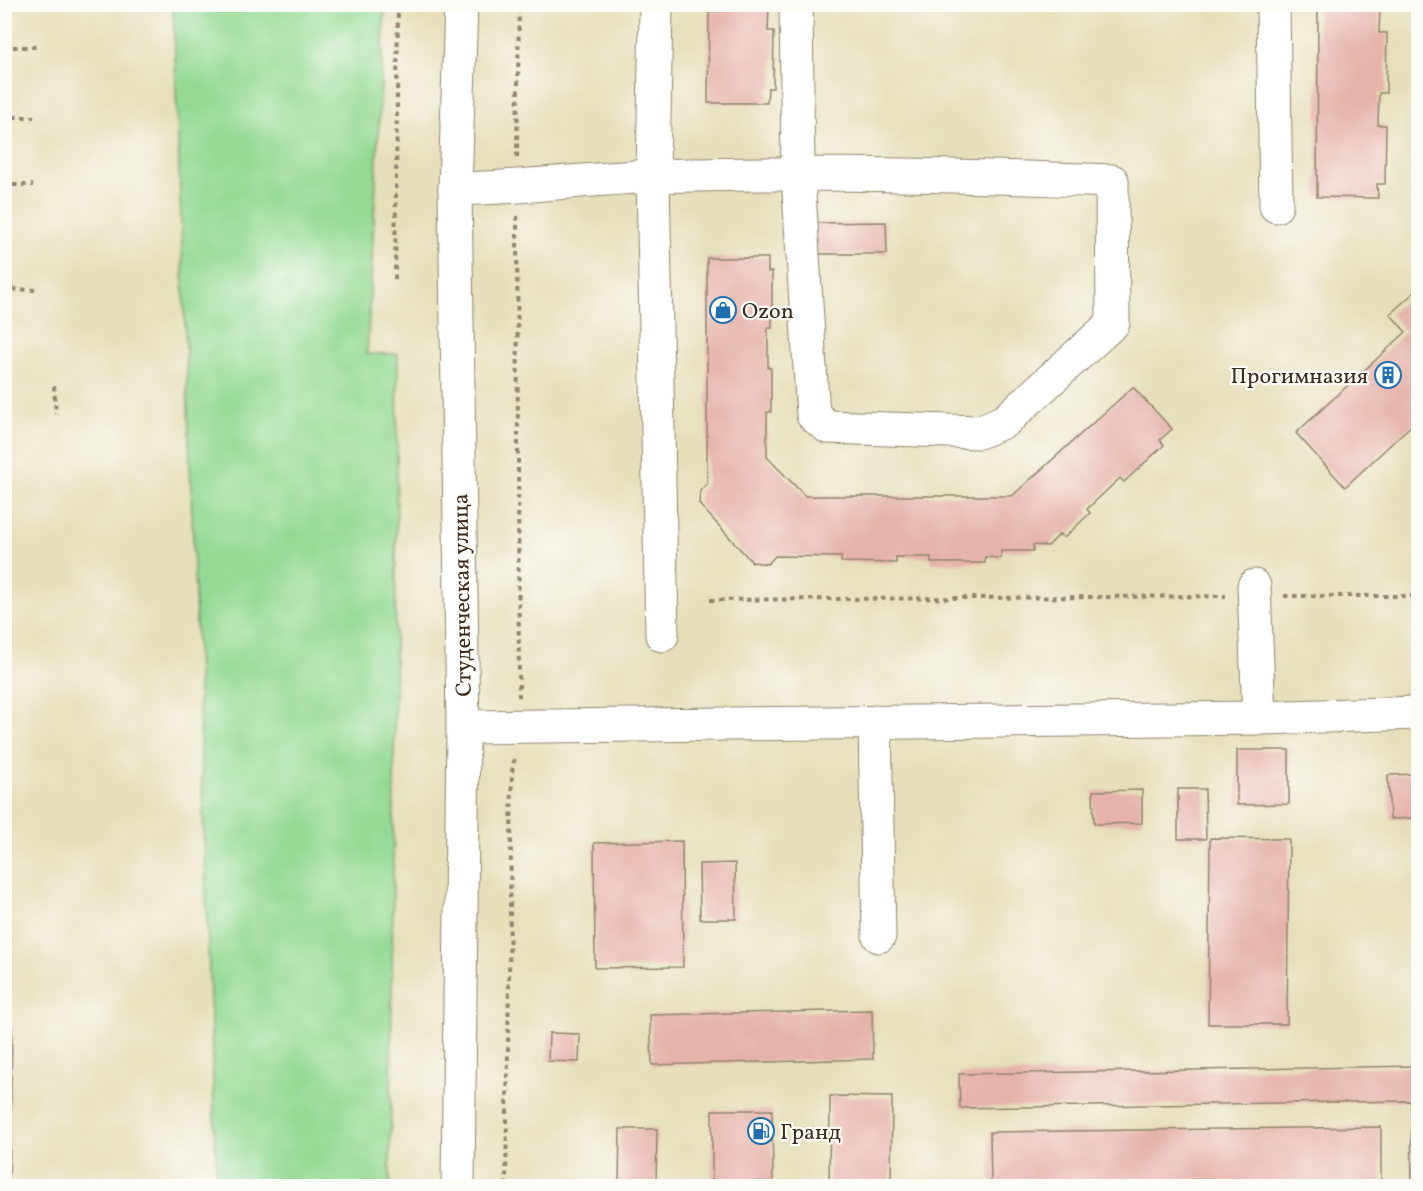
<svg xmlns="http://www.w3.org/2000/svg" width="1423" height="1191" font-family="Vollkorn,serif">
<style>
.green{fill:#94da94;stroke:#688259;stroke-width:1.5}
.building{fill:#e6b3aa}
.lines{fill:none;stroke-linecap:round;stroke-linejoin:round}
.minor-casing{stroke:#90846c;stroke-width:35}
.major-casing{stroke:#90846c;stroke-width:35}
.path{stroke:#90846c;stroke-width:4;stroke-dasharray:4.5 4.5;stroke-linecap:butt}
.minor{stroke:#fff;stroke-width:33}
.major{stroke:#fff;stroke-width:33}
.labels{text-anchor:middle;stroke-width:4.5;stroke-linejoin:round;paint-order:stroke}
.poi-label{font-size:22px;fill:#3b2a1e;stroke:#fdfcf7;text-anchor:start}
.street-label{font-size:22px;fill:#3b2a1e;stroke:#fdfcf7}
</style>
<rect width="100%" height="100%" fill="#fdfcf7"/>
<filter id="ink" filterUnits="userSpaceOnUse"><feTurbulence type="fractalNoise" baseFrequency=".0167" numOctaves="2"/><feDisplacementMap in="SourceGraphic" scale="12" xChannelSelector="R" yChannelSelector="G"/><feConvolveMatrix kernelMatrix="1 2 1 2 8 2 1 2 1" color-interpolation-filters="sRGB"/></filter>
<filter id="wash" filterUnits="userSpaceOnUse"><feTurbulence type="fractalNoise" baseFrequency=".008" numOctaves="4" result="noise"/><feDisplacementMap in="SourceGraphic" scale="24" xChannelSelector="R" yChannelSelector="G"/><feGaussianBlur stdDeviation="1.35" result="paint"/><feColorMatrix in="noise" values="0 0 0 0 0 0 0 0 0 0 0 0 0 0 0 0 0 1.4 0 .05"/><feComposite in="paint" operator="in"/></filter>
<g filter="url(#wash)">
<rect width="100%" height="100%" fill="#e6dfba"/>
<path class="green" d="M173,5H385L367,354H398L390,1186H217Z"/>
<g id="blocks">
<g class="building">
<path d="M709,4H769L768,31H774L773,88H768L767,103H708Z"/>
<path d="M1318,4H1387V9H1380L1379,33H1387L1386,93H1379L1378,125H1386L1385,184H1377L1378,198L1317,197Z"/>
<path d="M886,222L887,254H817V223Z"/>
<path d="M707,258H768V272H772V328H768V368H771V412H767V457L805,496H1012L1133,387L1172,429L1160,440L1164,445L1124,482L1120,478L1087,509L1090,513L1064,538L1060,534L1048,546L1033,545V551H1001V558L985,557V563H931V557H896V563L841,562V557L775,556L768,564L752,562L699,504L700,491L707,484Z"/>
<path d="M1418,289V419L1345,487L1296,433L1406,332L1390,314Z"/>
<path d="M1237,750H1289V804L1237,805Z"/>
<path d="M1418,774V818L1390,819L1388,775Z"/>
<path d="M1178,789H1205L1206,839H1178Z"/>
<path d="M1142,790V823L1094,824L1093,791Z"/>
<path d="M1210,838L1289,839L1287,1024H1208Z"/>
<path d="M682,841L683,967L595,968L594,843Z"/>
<path d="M735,863L736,919H700L699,864Z"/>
<path d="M872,1010L873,1059L652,1065L650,1015Z"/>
<path d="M4,1027H12L9,1186H4Z"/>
<path d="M549,1033L580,1034L579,1062L548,1061Z"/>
<path d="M1418,1066V1186H1412L1411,1101L960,1108L959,1074Z"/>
<path d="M830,1096L892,1097L891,1186H829Z"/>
<path d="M712,1110H772L773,1182H712Z"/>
<path d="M1381,1127V1186H991L990,1132Z"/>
<path d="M620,1129H657L656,1186H619Z"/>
</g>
</g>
</g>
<g filter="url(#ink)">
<use href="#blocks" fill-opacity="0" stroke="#90846c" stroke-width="1.5"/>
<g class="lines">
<defs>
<g id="minor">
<path d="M656,4L653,176L662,635"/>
<path d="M1273,4L1276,206"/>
<path d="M455,189C522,188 588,179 654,176C807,171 960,175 1112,181L1113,323L1005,421L979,432L828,427L813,415L798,176L796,4"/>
<path d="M1254,586L1259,718"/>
<path d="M875,722L879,936"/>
<path d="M463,727L1259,718L1418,713"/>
</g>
<path id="major" d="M458,1186L463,727L455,189L461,4"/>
</defs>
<use href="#minor" class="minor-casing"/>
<use href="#major" class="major-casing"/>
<g class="path">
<path d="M4,47H36"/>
<path d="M4,117H34"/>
<path d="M517,157L519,4"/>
<path d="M4,185H33"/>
<path d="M517,216L519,697"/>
<path d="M395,279L398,4"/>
<path d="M4,289L35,290"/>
<path d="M54,386L56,414"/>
<path d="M1284,596H1418"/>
<path d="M710,600L1226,596"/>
<path d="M4,626L6,625"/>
<path d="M506,1186L512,772L515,756"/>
</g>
<use href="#minor" class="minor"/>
<use href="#major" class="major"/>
</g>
</g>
<defs>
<symbol id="shop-ring" viewBox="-11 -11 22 22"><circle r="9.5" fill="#fdfcf7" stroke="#1f6fb2" stroke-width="1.5"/><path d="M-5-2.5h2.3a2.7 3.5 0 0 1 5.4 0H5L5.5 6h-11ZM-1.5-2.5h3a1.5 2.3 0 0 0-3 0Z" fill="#1f6fb2"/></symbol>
<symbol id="building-ring" viewBox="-11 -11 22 22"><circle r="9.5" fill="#fdfcf7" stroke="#1f6fb2" stroke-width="1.5"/><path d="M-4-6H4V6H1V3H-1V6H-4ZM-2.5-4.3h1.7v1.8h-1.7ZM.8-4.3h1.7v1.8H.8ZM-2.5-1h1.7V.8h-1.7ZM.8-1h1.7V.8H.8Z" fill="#1f6fb2"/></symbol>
<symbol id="fuel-ring" viewBox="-11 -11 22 22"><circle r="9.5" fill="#fdfcf7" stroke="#1f6fb2" stroke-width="1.5"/><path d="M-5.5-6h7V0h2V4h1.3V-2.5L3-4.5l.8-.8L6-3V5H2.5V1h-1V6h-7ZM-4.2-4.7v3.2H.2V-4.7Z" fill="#1f6fb2"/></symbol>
</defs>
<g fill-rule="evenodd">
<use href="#shop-ring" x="708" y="295" width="30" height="30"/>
<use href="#building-ring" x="1373" y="360" width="30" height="30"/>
<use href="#fuel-ring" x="746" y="1116" width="30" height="30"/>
</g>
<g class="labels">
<g class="poi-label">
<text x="742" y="318">Ozon</text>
<text x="1368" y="383" text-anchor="end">Прогимназия</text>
<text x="780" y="1139">Гранд</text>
</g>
<g class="street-label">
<text transform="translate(461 595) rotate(-91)" y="8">Студенческая улица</text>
</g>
</g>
<rect width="1423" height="1191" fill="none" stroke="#fdfcf7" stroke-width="24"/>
</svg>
